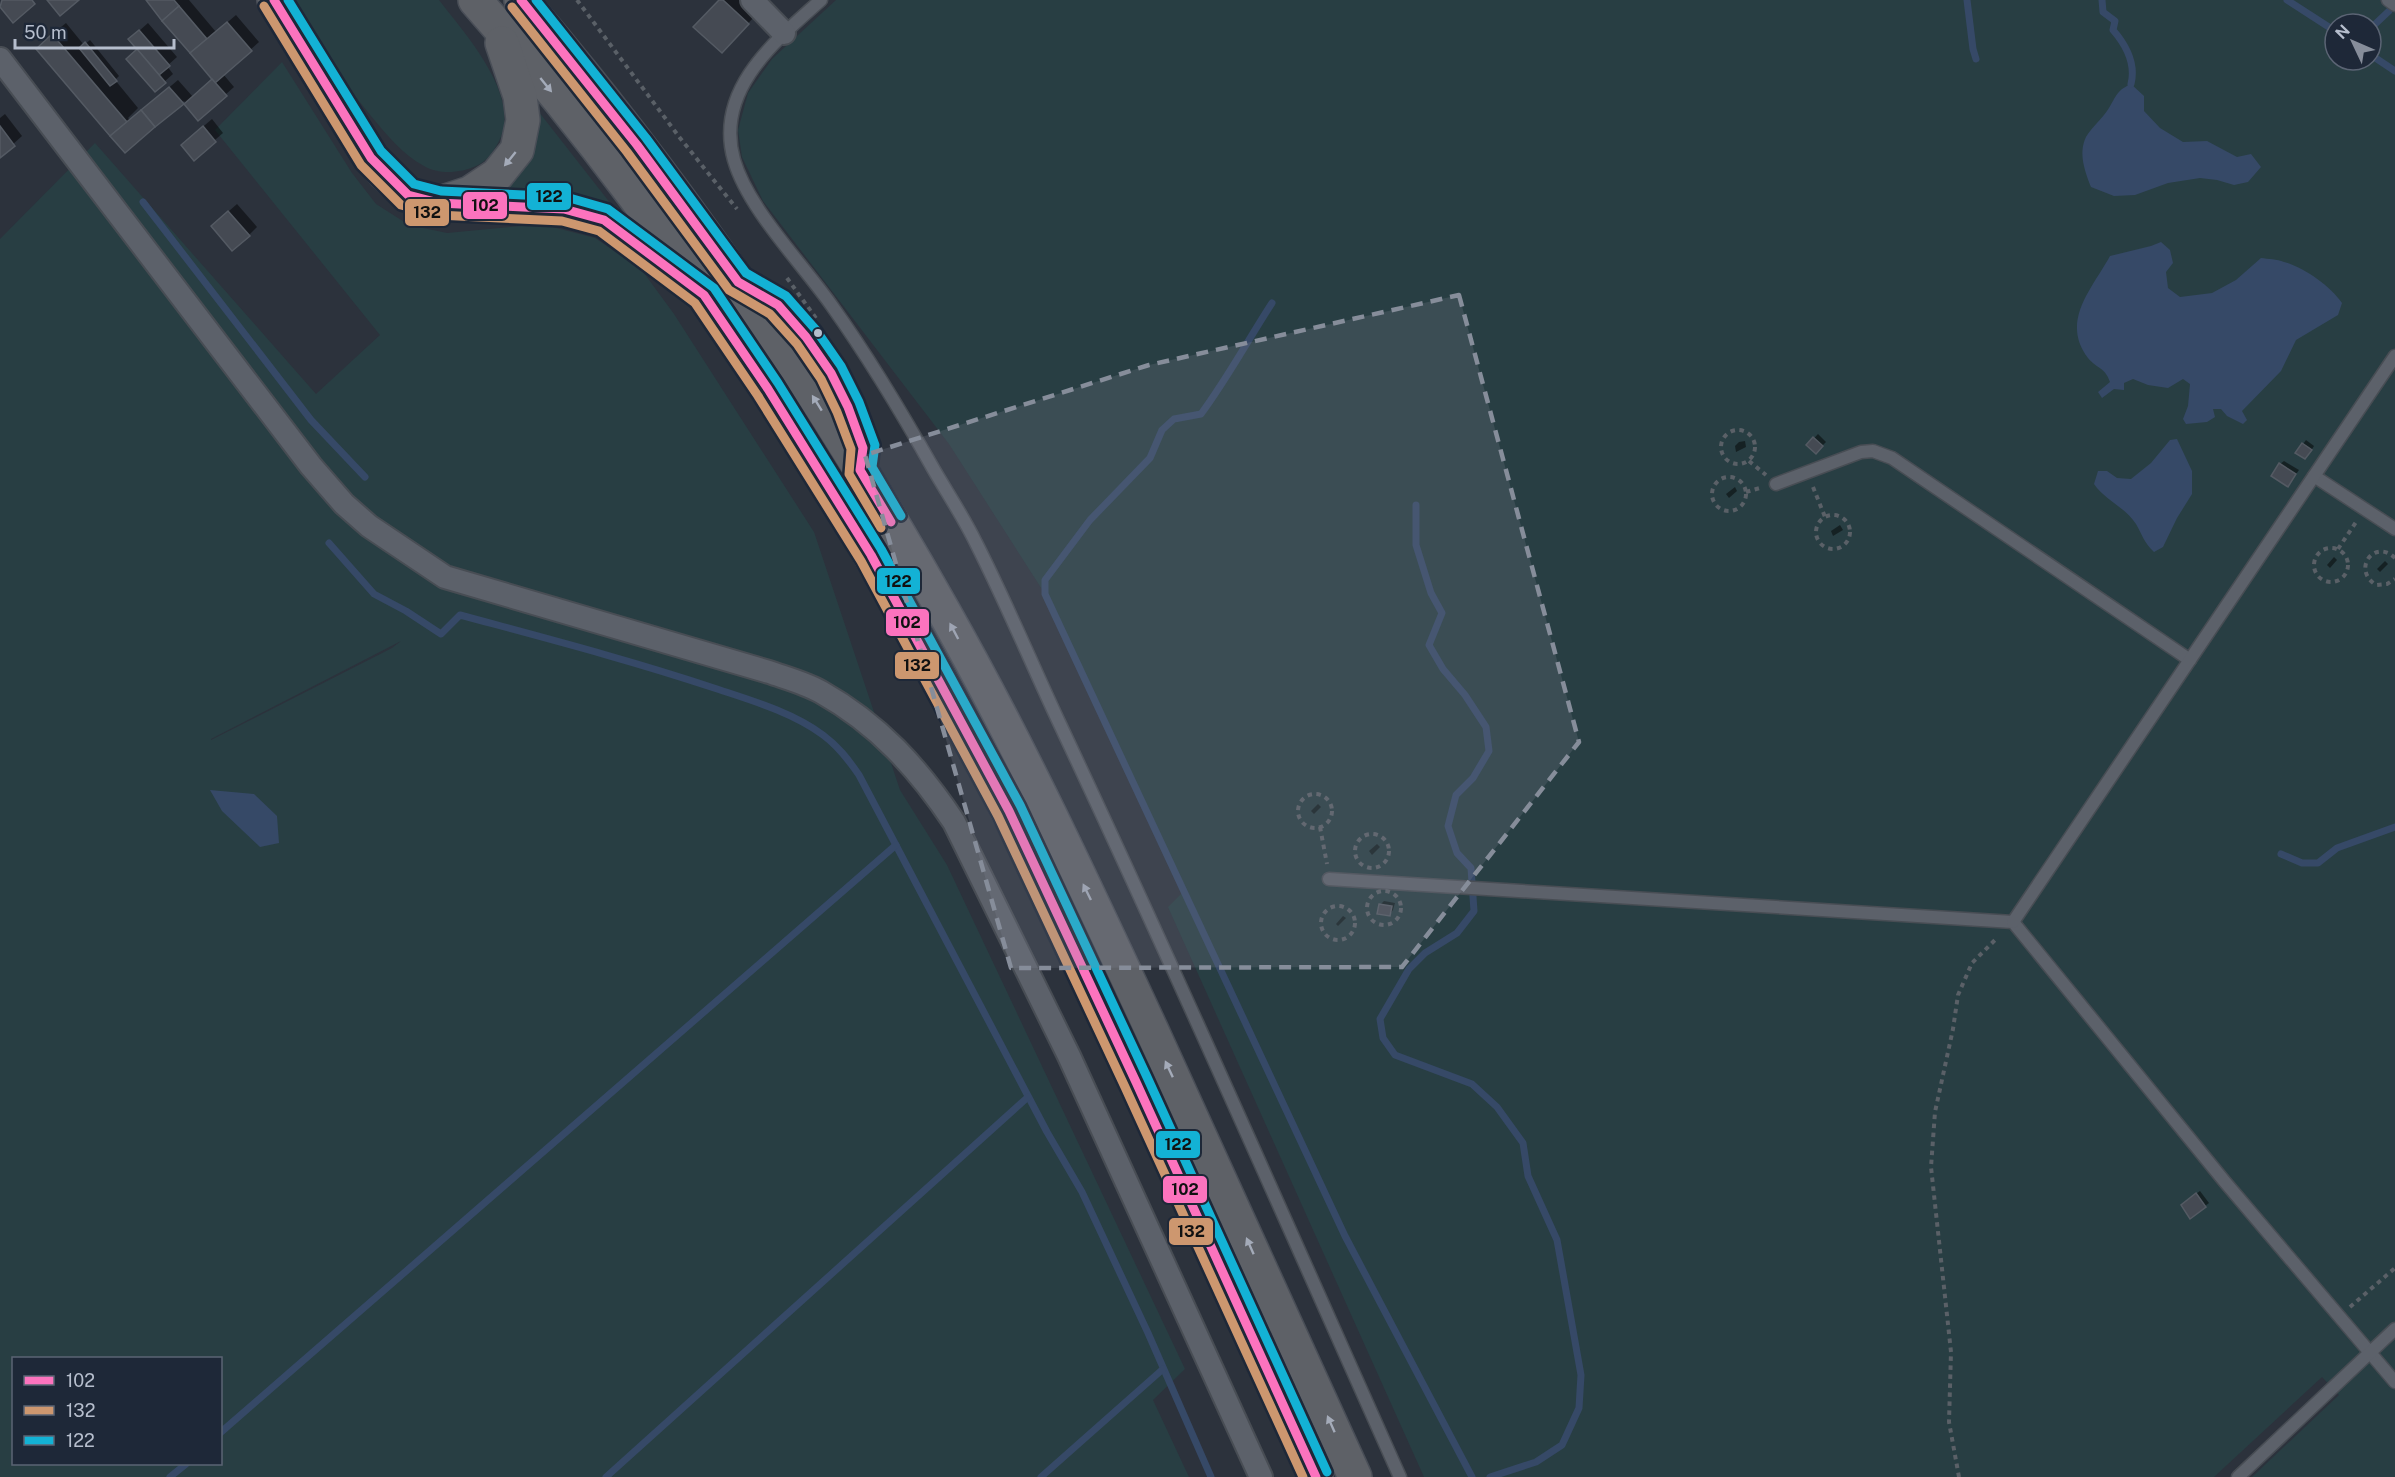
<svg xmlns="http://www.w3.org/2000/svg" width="2395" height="1477" font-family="'Public Sans',sans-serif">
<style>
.green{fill:#283e43;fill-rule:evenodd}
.water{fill:#364967}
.shadow{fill:#0007}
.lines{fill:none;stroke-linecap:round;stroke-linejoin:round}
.stream{stroke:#364967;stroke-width:7}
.building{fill:#454a53;stroke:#545a63;stroke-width:1.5}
.service-casing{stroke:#484d54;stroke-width:15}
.minor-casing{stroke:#484d54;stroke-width:26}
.trunk-casing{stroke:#494e57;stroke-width:36}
.path{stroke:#5a6067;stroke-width:4;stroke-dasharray:4.5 4.5;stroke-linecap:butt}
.service{stroke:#5c616a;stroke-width:12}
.minor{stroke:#5c616a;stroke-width:22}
.trunk{stroke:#5e6167;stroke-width:33}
.bus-1-casing{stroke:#1e2838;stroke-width:14}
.bus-2-casing{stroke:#1e2838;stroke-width:14}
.bus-3-casing{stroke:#1e2838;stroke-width:14}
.bus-1{stroke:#fc73be;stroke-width:9}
.bus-2{stroke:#cd976f;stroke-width:9}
.bus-3{stroke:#13b2d5;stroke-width:9}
.oneway{fill:#a4abb9}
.marked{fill:#868d9a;fill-opacity:0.2;stroke:#868d9a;stroke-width:4.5;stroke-dasharray:12 8;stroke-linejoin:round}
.bus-dot{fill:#b6becd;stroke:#1e2838;stroke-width:2}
.line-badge{stroke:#1e2838;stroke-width:2}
.pale-badge-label{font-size:16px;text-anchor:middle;font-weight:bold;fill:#111}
</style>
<rect width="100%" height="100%" fill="#2c323c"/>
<g class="green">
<path d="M291,0H439C465,34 524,98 498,143C493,152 486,162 476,166C461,173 439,175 424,166C402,154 386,134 371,116C360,102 348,88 337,73C320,51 306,24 291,0Z"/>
<path d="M836,0H2395V1477H2252L2339,1395L2322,1377L2214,1477H1424L1168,907L1183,892L1045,594L949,444L763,201L742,157L738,130L748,93L772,59ZM2335,24H2371V60H2335Z"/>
<path d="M282,62L352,173L376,204L409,225L447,233L541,224L595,238L641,269L674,314L814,532L900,790L947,865L1185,1369L1153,1400L1189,1477H0V239L95,143L316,394L380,335L215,130ZM401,641L392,648L211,740V739ZM14,1358H220V1464H14Z"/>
<path d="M535,107L618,213L488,198Z"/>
</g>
<g class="water">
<path d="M2131,84L2144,96V111L2160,128L2183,142L2207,141L2237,157L2251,154L2261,167L2248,182L2234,185L2217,180L2200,178L2168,183L2135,195L2114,196L2091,187C2085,172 2078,153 2086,137C2091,128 2101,120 2107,111C2116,98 2115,91 2131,84Z"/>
<path d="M2161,242L2170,250L2173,263L2166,272L2168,288L2180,297L2212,293L2236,280L2261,258C2268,259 2277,259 2284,262C2305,268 2330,286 2342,303L2338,315L2296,340L2281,371L2242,411L2247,420L2243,424L2227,416L2221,409H2213L2215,417L2207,422L2186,424L2183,419L2188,406L2190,384L2183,379L2168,388L2148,385L2133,379L2124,383V390L2114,389L2102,398L2098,392L2110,382C2105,367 2097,369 2088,358C2060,321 2092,289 2110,256L2151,246Z"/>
<path d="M2177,439L2192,471V494L2177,518L2163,547L2154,552C2143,541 2143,536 2136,524C2125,507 2105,500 2094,484L2098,471H2107L2117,478L2131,479L2151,463L2170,440Z"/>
<path d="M210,790L254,794L277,816L279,843L260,847L222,811Z"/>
</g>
<g class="shadow">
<path d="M148,0H189L216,32L236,15L259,42L223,74L234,87L198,119L184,101L125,151L50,36L66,23L84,45L90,40L119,76L115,80L138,108L128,118L130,120L178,80L193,97L214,79Z"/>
<path d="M721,0H740L756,15L722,51Z"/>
<path d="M148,23L177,57L167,66L173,74L155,90L138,49L139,31Z"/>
<path d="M5,114L22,136L0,156V118Z"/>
<path d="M212,119L223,133L194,158L191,137Z"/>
<path d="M237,204L257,227L249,235L221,218Z"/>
<path d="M1818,434L1826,442L1816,452L1808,445Z"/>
<path d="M2306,440L2314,446L2309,454L2303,444Z"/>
<path d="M1745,441L1746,447L1736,452L1735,446L1739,442Z"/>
<path d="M2284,461L2299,470L2288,485L2280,464Z"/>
<path d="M1735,487L1737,491L1729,498L1726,494Z"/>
<path d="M1840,525L1843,530L1833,536L1831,531Z"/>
<path d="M2334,557L2337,560L2330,568L2327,565Z"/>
<path d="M2385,561L2388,564L2380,572L2377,569Z"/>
<path d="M1318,804L1321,807L1314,814L1311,811Z"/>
<path d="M1377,844L1380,847L1372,855L1369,851Z"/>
<path d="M1384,901L1395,903L1393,910L1390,914L1380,905Z"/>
<path d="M1343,916L1346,918L1338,926L1336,924Z"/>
<path d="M2200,1191L2209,1203L2205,1206L2186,1201Z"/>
</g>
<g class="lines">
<g class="stream">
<path d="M1967,0L1973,49L1976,59"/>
<path d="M2102,0L2103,12L2115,21L2113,30C2126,45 2136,64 2131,84"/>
<path d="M2287,0L2335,31"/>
<path d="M2371,28L2389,11"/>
<path d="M2371,55L2395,71"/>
<path d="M143,202L311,420L365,477"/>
<path d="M1272,303C1248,340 1227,379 1201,414L1174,419L1162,430L1150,458L1090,520L1045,580V594L1345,1236L1472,1477"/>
<path d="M1416,505V545L1431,593L1442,613L1429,645L1443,669L1465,695L1486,727L1489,751L1473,778L1456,795L1448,826L1457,853L1471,868L1474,911L1457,933L1425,953L1409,969L1380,1019L1383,1038L1395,1055L1472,1084L1497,1107L1523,1143L1528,1176L1557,1240L1581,1375L1579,1408L1562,1445L1536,1462L1490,1477"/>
<path d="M329,543L374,594L406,611L441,634L460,615C545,638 630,660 714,688C750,700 792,712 823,735C838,746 848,759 859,775L1047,1132L1082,1192L1148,1333L1211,1477"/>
<path d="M2281,854L2302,863H2318L2337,848L2395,827"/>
<path d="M220,1433L896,845"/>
<path d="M170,1477L186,1464"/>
<path d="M606,1477L1028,1097"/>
<path d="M1041,1477L1163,1369"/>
</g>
</g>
<g class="building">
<path d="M2,0H32L35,4L13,23L0,7Z"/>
<path d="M47,0H79L60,16Z"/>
<path d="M146,0H174L179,6L162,21Z"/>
<path d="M719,0H723L749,24L722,53L693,27Z"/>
<path d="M179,6L207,39L190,53L162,21Z"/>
<path d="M227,22L252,51L215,83L190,53Z"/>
<path d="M139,30L170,66L159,75L128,39Z"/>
<path d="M52,34L127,122L110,136L36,49Z"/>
<path d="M85,42L117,81L110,86L79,48Z"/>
<path d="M137,49L166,83L155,92L126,59Z"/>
<path d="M212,79L227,96L198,121L184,104Z"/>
<path d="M169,87L184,104L155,127L141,110Z"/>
<path d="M141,110L155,127L125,153L110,136Z"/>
<path d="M0,126L15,146L0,158Z"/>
<path d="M203,126L216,142L194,161L181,145Z"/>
<path d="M228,211L250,236L232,251L211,226Z"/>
<path d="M1813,437L1823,446L1816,454L1806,445Z"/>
<path d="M2302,443L2312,450L2305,459L2295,453Z"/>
<path d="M2279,463L2296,474L2288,487L2271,476Z"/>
<path d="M1379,904L1392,906L1390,916L1377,914Z"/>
<path d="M2196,1193L2206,1207L2190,1219L2181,1205Z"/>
</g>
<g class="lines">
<defs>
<g id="service">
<path d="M821,0C775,41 714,90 734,160C748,209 802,263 832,306C869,358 902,413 934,470C948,494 964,518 976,543C1005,600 1030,660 1057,718C1175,969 1287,1224 1400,1477"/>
<path d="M2388,0L2395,5"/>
<path d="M757,293C763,297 771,300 777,304C806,326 860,415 863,451"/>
<path d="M2314,476L2395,529"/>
<path d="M1776,484L1861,452L1873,451L1892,458L2190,660"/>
<path d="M1329,879L2013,922L2225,1182L2395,1382"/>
<path d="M2013,922L2395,356"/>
<path d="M2238,1477L2395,1329"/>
</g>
<g id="minor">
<path d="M752,0L784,33"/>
<path d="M0,59L311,466L344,504L369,526L445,577L769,672C786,678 805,683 821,692C878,724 918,768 954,822L1069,1056L1261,1477"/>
</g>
<g id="trunk">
<path d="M274,0L371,158L384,173L408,195L439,203L564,209L604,220L676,273"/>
<path d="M475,0C624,169 760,363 872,558C1042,853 1176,1167 1316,1477"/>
<path d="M521,0C683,188 822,396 944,612C1021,748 1087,891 1153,1033C1221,1181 1288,1329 1355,1477"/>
<path d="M443,202L470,193L497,175L517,150L523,120L520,96L502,43"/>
</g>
</defs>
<use href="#service" class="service-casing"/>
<use href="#minor" class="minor-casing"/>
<use href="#trunk" class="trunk-casing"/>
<g class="path">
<path d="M577,0L680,138L737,209"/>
<path d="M787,278L818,321"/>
<circle cx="1738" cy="447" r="17"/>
<path d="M1749,461L1766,475"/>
<circle cx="1729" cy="494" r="17"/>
<path d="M1813,487L1825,517"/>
<path d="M1746,492L1760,488"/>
<circle cx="1833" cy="532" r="17"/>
<circle cx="2331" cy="565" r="17"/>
<path d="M2338,549L2356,522"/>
<path d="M2395,558C2375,538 2351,569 2376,585L2387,584L2395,579"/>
<circle cx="1315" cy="811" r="17"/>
<path d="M1320,827L1327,864"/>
<circle cx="1372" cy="851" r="17"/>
<circle cx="1384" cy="908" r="17"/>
<circle cx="1338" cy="923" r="17"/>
<path d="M2350,1307L2395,1268"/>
<path d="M1959,1477L1949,1422L1951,1352L1931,1167L1935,1112L1953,1029L1958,995L1972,963L1997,938"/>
</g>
<use href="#service" class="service"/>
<use href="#minor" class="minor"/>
<use href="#trunk" class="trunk"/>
<defs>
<g id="bus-1">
<path d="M274,0L371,158L408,195L439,203L564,209L604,220L704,295L768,389L871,555L1009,811L1136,1082L1316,1477"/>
<path d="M521,0L637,145L738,282L778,305L806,337L831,373L848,407L863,448L860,470L891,522"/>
</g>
<g id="bus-2">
<path d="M264,6L361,165L401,205L437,215L562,221L599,231L695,303L758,396L861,561L998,816L1125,1087L1303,1477"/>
<path d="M512,7L627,152L729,290L770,314L797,344L821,379L837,412L851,449L849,474L881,528"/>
</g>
<g id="bus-3">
<path d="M288,0L381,151L414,184L441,191L566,197L608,209L714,288L778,383L881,549L1020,805L1147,1077L1327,1472"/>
<path d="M536,0L646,138L746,273L786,296L816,330L841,366L859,402L875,445L872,467L901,516"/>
</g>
</defs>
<use href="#bus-1" class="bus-1-casing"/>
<use href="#bus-2" class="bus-2-casing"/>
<use href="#bus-3" class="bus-3-casing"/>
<use href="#bus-1" class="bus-1"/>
<use href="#bus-2" class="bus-2"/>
<use href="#bus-3" class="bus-3"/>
</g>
<defs><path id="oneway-solid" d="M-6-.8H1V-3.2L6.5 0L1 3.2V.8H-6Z" transform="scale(1.5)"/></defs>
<g class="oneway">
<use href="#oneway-solid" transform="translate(546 85) rotate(51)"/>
<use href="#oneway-solid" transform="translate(510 159) rotate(129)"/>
<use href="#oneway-solid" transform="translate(817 403) rotate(-122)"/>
<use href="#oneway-solid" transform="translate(954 631) rotate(-118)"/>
<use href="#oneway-solid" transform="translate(1087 892) rotate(-116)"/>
<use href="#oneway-solid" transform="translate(1169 1069) rotate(-115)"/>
<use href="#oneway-solid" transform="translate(1250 1246) rotate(-114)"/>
<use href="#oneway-solid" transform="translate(1331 1424) rotate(-114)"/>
</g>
<path class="marked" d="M1459,295L1579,742L1402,967L1011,968L865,455L1149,365Z"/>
<circle class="bus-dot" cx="818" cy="333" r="5"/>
<g class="line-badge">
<rect x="526" y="182" width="46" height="29" rx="6" fill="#13b2d5"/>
<rect x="462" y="191" width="46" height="29" rx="6" fill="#fc73be"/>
<rect x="404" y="198" width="46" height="29" rx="6" fill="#cd976f"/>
<rect x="876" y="567" width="45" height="28" rx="6" fill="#13b2d5"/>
<rect x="885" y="608" width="45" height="29" rx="6" fill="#fc73be"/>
<rect x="894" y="651" width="46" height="29" rx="6" fill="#cd976f"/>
<rect x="1155" y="1130" width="46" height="29" rx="6" fill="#13b2d5"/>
<rect x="1162" y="1175" width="46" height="29" rx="6" fill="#fc73be"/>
<rect x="1168" y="1217" width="46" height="29" rx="6" fill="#cd976f"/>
</g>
<g class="pale-badge-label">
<text x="549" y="202">122</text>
<text x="485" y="211">102</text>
<text x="427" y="218">132</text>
<text x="898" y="587">122</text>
<text x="907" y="628">102</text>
<text x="917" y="671">132</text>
<text x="1178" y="1150">122</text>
<text x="1185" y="1195">102</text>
<text x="1191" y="1237">132</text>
</g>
<rect x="12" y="1357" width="210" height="108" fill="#1e2838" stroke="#5b6474" stroke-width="1.5"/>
<rect x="24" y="1376" width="30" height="9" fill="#fc73be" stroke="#5b6474" stroke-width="1.5"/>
<text x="66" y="1387" font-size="18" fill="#b6becd">102</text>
<rect x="24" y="1406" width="30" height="9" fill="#cd976f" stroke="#5b6474" stroke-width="1.5"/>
<text x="66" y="1417" font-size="18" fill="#b6becd">132</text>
<rect x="24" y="1436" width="30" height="9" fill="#13b2d5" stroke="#5b6474" stroke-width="1.5"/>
<text x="66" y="1447" font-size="18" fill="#b6becd">122</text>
<g transform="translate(2353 42) rotate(314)"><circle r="28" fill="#1e2838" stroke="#5b6474" stroke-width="1.5"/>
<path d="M0-4.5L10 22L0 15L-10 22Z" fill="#868d9a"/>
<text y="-9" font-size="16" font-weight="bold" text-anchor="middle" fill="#b6becd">N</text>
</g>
<path d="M15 39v9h159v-9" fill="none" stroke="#b6becd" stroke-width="3"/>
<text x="24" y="39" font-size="18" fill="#b6becd" stroke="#1e2838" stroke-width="4.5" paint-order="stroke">50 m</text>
</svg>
